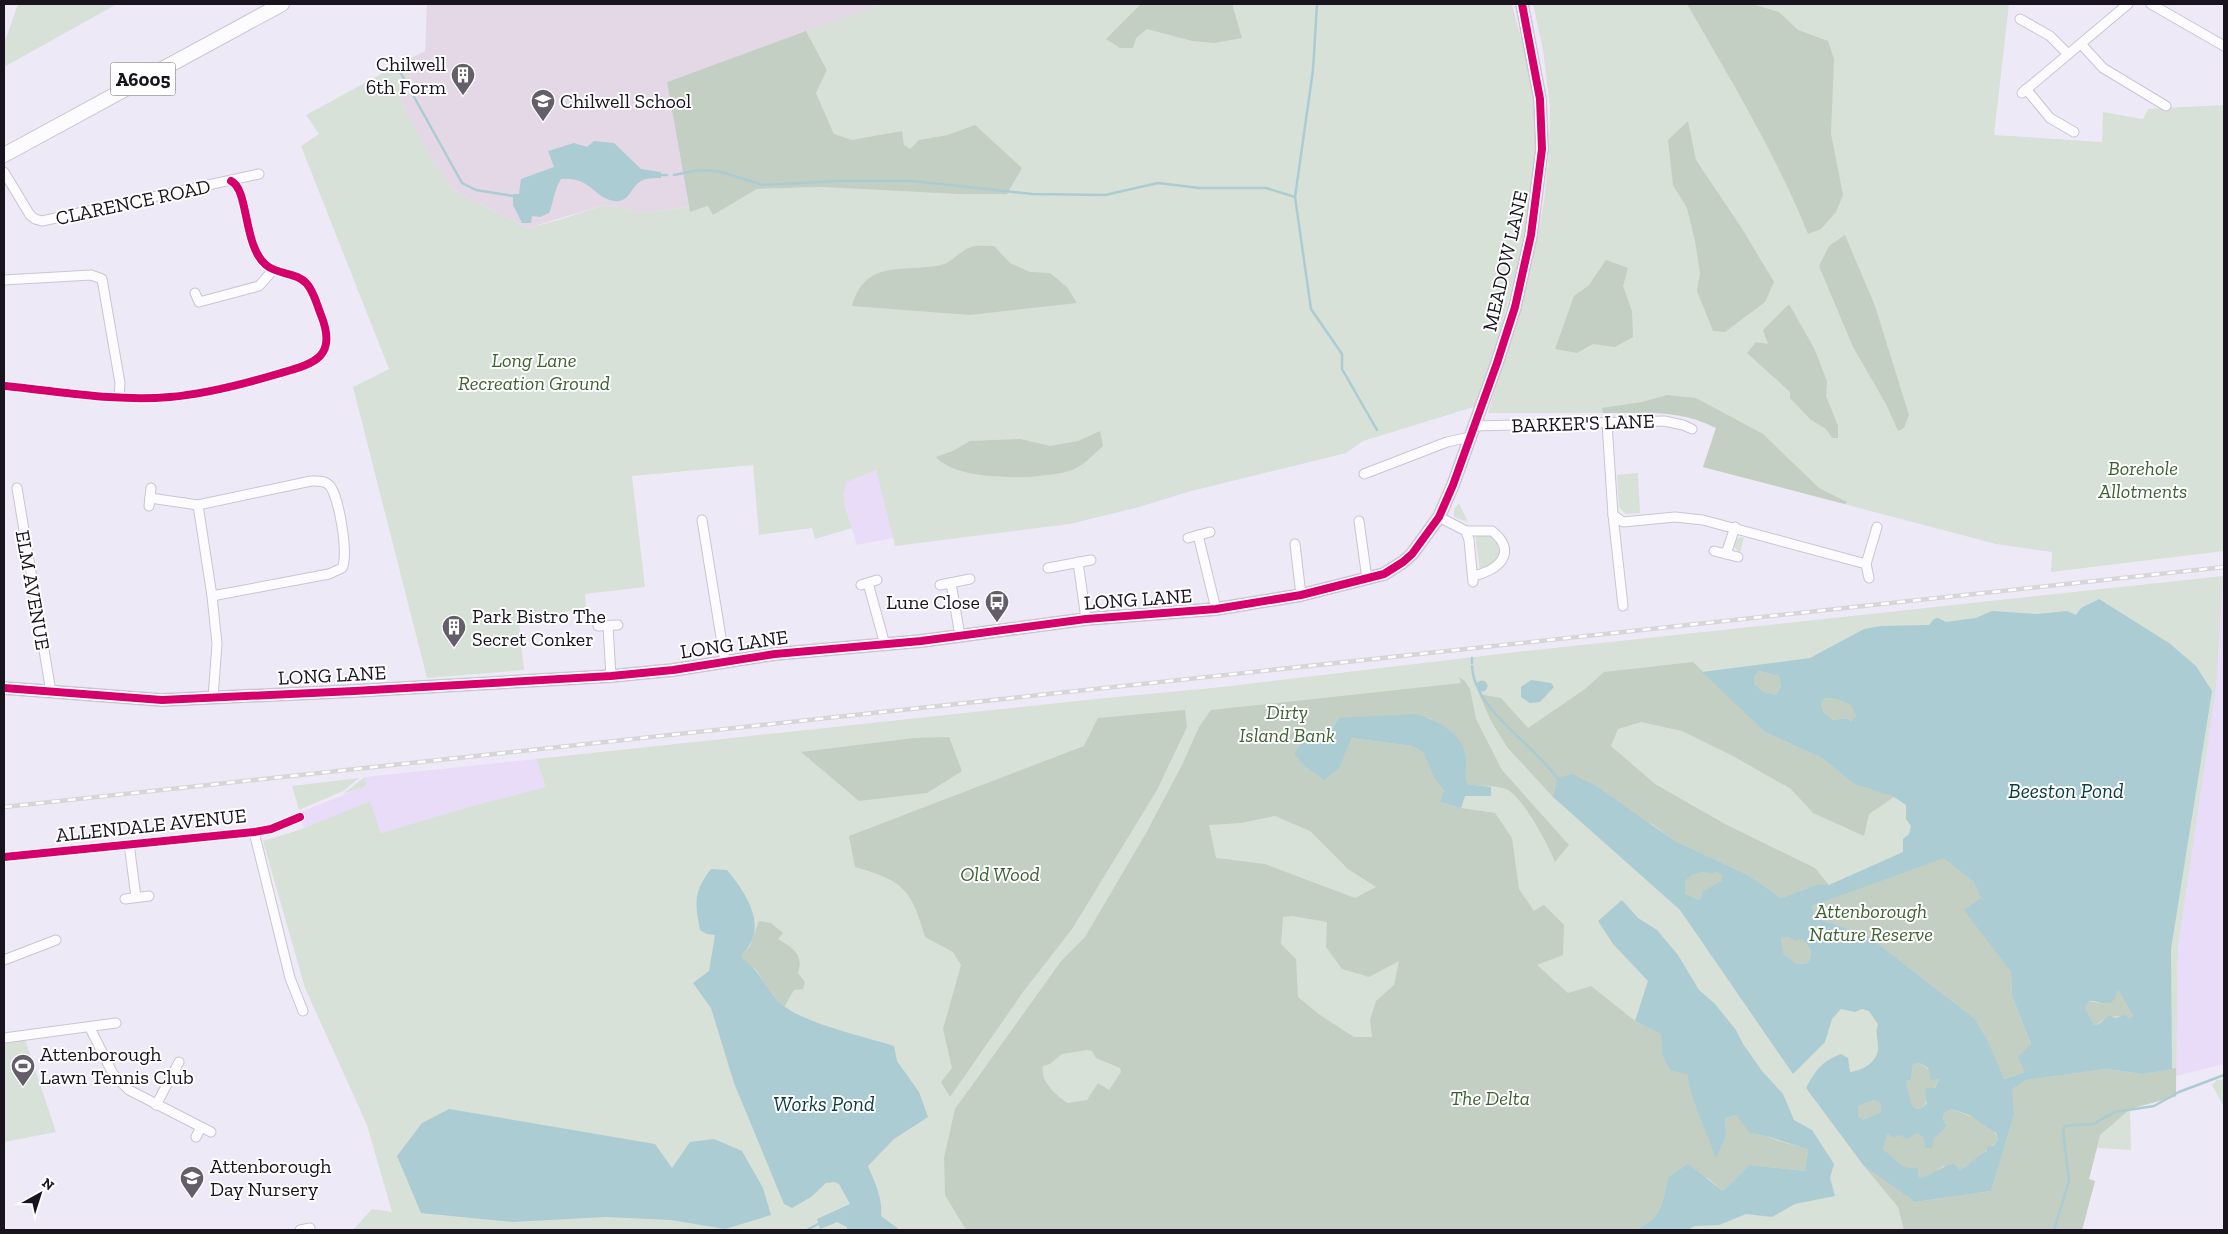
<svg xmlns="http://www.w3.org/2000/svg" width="2228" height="1234" font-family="'Zilla Slab',serif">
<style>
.built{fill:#e8dcf9}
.education{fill:#e4d8e7}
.green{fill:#d7e1d8}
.forest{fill:#c3cfc3;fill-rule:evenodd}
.water{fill:#abccd2;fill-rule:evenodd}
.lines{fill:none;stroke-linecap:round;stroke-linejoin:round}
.stream{stroke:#abccd2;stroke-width:2.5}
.minor-casing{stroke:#cac5d2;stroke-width:11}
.tertiary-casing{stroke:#cac5d2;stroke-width:14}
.primary-casing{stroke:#cac5d2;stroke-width:16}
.minor{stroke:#fcfcfe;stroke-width:9}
.tertiary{stroke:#fcfcfe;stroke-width:11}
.primary{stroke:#fcfcfe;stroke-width:14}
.rail-casing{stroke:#d6d5d8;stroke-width:4.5}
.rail{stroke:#fff;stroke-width:2.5;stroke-dasharray:8;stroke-linecap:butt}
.cycleway-casing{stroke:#fff;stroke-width:11}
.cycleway{stroke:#d6006c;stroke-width:8}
.labels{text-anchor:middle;stroke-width:4;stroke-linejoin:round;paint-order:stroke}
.shield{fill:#fff;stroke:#5d5a62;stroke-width:1}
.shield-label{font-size:19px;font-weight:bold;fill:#18131e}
.poi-label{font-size:20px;fill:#18131e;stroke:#fff;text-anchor:start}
.street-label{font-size:20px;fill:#18131e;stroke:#fff}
.park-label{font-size:20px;font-style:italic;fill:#3e6133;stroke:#fff}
.water-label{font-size:21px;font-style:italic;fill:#0a3b3d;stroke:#fff}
</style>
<rect width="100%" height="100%" fill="#eee9f7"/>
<g class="built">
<path d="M876,470L893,538L857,545L843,501L844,487L846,482Z"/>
<path d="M2223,576L2224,1064L2176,1076L2178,946Z"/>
<path d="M536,759L546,787L475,805L381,833L370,801L304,828L298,813L366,786L365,777Z"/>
</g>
<path class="education" d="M427,4H883L667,82L689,207L644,213L604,205L528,228L453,190L425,147L399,98L416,88L403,62L425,51Z"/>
<g class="green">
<path d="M18,4H117L4,67V44Z"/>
<path d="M883,4H1512C1523,47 1537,90 1536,135C1535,227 1503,319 1477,406L1363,441L1346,453L1191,491L1139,507L1070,524L895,546L876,470L847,482C839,497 847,513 852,528L815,539L812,528L759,535L753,465L632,476L645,587L585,594L586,607L519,623L524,670L427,678L353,387L389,369L301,146L319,134L306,115L403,62L416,88L399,98L425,147L453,190L528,228L559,220L604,205L644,213L689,207L691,211L709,206L713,214L757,189L823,187L834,134L816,93L827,70L806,31Z"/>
<path d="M1533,4H2009L1994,135L2102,142L2103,112L2143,119L2148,109L2224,105V551L2051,572L2052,552L1996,544L1703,467L1716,428L1690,417L1666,413H1488L1512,333L1536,244L1544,201L1549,154L1550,106L1543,50Z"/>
<path d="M1638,473L1640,513L1626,514L1619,507L1617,475Z"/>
<path d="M1459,503L1468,522L1454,517V509Z"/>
<path d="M1486,533C1498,538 1501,549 1498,562L1480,571L1475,534Z"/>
<path d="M1740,537L1744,538L1740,553L1734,547L1736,540Z"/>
<path d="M2223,576L2216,687L2178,946L2176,1097L2130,1109L2131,1150L2097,1148L2089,1179L2095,1181L2082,1230H353L372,1209L392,1212L367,1125L305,988L263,841L299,830L370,801L381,833L475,805L546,787L536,759L1096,699L1222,687L1499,654Z"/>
<path d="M365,777L366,786L343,794Z"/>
<path d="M359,778L343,791L299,810L292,786Z"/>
<path d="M25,1039L56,1132L4,1142V1042Z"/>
<path d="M2224,1079V1107L2212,1085L2217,1080Z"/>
</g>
<g class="forest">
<path d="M1141,4H1232L1242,38L1214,43L1192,41L1147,29L1136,38L1133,48H1120L1106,39Z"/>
<path d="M1687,4H1752L1779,12L1798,30L1828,41L1834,59L1831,134L1843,195L1836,212L1821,229L1808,234C1777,156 1729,77 1687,4Z"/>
<path d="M806,31L827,70L816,93L834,134L852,140L902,131L904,145L910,149L919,140L948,135L975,125L1022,168L1007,194H959L823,187L757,189L713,215L708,206L690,212L667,82Z"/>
<path d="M1688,121L1696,160L1741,227L1774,282L1765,302L1725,332L1713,331L1697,291L1700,273L1695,241L1687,208L1673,185L1668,140Z"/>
<path d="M1845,235L1875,306L1909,415L1904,428L1898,431L1886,404L1853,347L1819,266L1829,246Z"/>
<path d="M994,246L1010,263L1030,272L1050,273L1067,287L1077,303L970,315L852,306C866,258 903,273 941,265C952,263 960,250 971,247C977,245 987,246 994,246Z"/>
<path d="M1606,260L1628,268L1623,286L1632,311L1633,337L1615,347L1593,344L1577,353L1555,349L1574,296L1589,285Z"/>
<path d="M1789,304L1814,348L1827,381L1826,396L1838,426V438H1832L1826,429L1811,420L1790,398V392L1747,353L1756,342L1768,344L1763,330Z"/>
<path d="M1667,395L1696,398L1763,434L1819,488L1847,502L1845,504L1703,467L1716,428C1680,409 1643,413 1603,413L1602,408L1642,402Z"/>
<path d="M1100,431L1103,446C1094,454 1081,468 1069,471C1039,480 957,482 936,457L953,451L970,441L1020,439L1050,446L1078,441Z"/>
<path d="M1693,662L1765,732L1822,758L1854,784L1894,797L1869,814L1864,836L1813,813L1791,789L1733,756L1682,731L1641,722L1618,729L1611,746L1655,784L1725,824L1815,868L1829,885H1816L1781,898L1748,875L1675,841L1652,824L1557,778L1553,797L1507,747L1491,721L1479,694L1501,698L1528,728L1585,689L1604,672Z"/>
<path d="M1759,671L1779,676L1781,687L1776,695L1764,692L1754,684V677Z"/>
<path d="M1459,677L1465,681L1470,689L1476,719L1502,770L1569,845L1555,862C1549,846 1522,795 1506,789C1494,785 1479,786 1467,784L1466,755L1430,718H1339L1326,736L1305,738L1340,767L1350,738L1412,746L1424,753L1433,776L1445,790L1440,802L1461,808L1495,813L1512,838L1519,889L1534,911L1544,905L1564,925L1563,955L1537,965L1568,993L1591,986L1635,1021L1661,1034L1662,1054L1687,1074C1691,1101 1707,1131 1716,1158L1726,1136L1725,1118L1736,1115C1753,1136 1782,1142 1808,1149L1805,1171L1749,1165L1723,1191L1708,1178H1668C1662,1205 1662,1218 1635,1230H966L945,1195L944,1158L955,1109L1062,960L1085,937L1145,835L1182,765L1199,727L1211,710L1461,683ZM1275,816L1310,831L1348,869L1376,887L1355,898L1265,864L1216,858L1209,825L1241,823ZM1292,916L1327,922L1326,947L1342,969L1369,977L1399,961L1394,985L1376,1001L1370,1020L1372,1037H1354L1320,1015L1298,997L1296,959L1281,944L1283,917ZM1087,1050L1092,1051L1096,1058L1120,1068L1121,1072L1109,1090L1098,1083L1087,1100L1068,1103C1056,1095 1040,1082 1043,1066L1050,1064L1062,1054Z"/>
<path d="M1825,698L1836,699L1852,705L1856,716L1852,721L1847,718L1833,720L1824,713L1821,704Z"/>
<path d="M1185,710L1187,727L1157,790L1072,929L1023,992L950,1097L941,1082L952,1068L943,1029L961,965L953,952L925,937C911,889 904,881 855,867L849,836L1084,746L1098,718Z"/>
<path d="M949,737L962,771L927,793L859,801L801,752L914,738Z"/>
<path d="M1944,857L1974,882L1982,898L1965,910L2011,972L2012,996L2031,1045L2025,1072L2003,1079L1988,1041L1975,1019L1868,936L1814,917L1812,906Z"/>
<path d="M1703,872L1711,874L1717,872L1722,874V882L1703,891L1700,900L1685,894L1684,881L1690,875Z"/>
<path d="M759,921L771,923L783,933L778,939C793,948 804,954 798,973L805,982L803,989L794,990L784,1007L769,990L756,970L742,958V954L750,946Z"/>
<path d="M1789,937L1802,939C1810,947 1814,952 1808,963L1796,964L1784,955L1781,938Z"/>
<path d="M2118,990L2133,1016L2129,1018C2124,1015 2109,1016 2104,1019C2100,1021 2100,1024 2094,1025L2085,1008L2089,1001L2104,1004L2109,1003Z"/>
<path d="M1920,1063L1939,1078C1936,1086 1927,1103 1922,1108L1916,1109L1912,1105L1906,1081L1911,1080L1913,1064Z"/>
<path d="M2176,1068V1096L2130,1109L2100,1135L2089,1179L2095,1181L2082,1230H1904L1898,1207L1864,1166L1915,1202L1991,1191L2014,1115L2011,1089L2026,1080L2106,1069L2143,1074Z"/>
<path d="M1874,1100L1880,1103L1881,1112L1863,1120L1858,1116V1106Z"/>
<path d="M1951,1109C1967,1116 1993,1121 1998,1140C1993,1146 1965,1169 1959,1170C1955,1170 1948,1167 1943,1166L1929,1177L1919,1178L1918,1168L1904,1167L1883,1149L1886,1134L1911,1136L1916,1133L1924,1138L1934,1139L1947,1126L1943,1120L1944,1113Z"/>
</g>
<g class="water">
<path d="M594,141L614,143L641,169L661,172V178C655,178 646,178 641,181C630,187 630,203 614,201C593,198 592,177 561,179C554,190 554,201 549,213L540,217L532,216L531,223H522L513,205V194H519L521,179L554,167L548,151L574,143L587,147Z"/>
<path d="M2099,599L2169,643L2196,666L2212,691L2171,949L2172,1069L2143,1074L2106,1069L2026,1080L2012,1089L2014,1115L1991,1191L1915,1202L1864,1166L1806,1088C1815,1071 1822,1061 1841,1054L1848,1058L1850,1072C1862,1071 1878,1062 1878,1048C1878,1038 1875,1033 1878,1024L1869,1011L1862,1009L1855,1012L1841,1009L1832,1019L1825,1042L1793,1074L1680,910L1553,797L1557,778L1572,774L1596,786L1675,841L1748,875L1781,898L1816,885H1829L1903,852V839L1909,834L1911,826L1906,819V805L1894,797L1854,784L1822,758L1765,732L1702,672L1810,658L1864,629L1881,626L1929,625L1934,619L1938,618L1946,622L1976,618L1992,611L2037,614L2067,611L2076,615L2081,608ZM1759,671L1779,676L1781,687L1776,695L1764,692L1754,684V677ZM1825,698L1836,699L1851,705L1856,716L1851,721L1847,718L1833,720L1824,713L1821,704ZM1944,858L1974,882L1981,898L1964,910L2011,972L2012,996L2031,1044L2018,1057L2025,1072L2004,1079L1988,1041L1975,1019L1868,936L1814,917L1812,906ZM1703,872L1711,874L1717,872L1722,875V881L1703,891L1700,900L1685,894V881L1691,875ZM1789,937L1795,941L1802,939C1810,947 1814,952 1808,963L1797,964L1784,955L1781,938ZM2118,990L2133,1016L2129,1018L2125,1015L2115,1018L2109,1015L2099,1024L2094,1025L2085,1008L2089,1001C2097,999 2104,1008 2113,1001C2116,998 2116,993 2118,990ZM1920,1063L1928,1068L1931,1080L1939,1079L1935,1088H1925L1927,1103L1922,1108L1916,1109L1912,1105L1906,1081L1911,1080L1913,1064ZM1874,1100L1880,1103L1881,1112L1863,1120L1858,1116V1106ZM1951,1109L1969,1115L1996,1133L1998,1140L1993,1146L1987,1147V1151C1976,1156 1971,1165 1959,1170L1954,1164C1940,1166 1933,1176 1919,1178L1918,1168L1904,1167L1883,1149L1887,1134L1894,1137L1899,1135L1908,1139L1916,1133L1924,1138L1925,1148H1932L1934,1139L1947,1126L1943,1120L1944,1113Z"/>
<path d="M1531,680L1551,683L1554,687L1540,702L1530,703L1521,697V687Z"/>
<circle cx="1482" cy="686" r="5.5"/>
<path d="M1415,714C1435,719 1463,733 1466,757C1467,766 1466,775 1467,784L1491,787V796H1465L1461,808L1440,802L1444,790L1433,776L1424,753L1412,746L1351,738L1340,767L1324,780L1305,766L1294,754L1305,738L1327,736L1339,718Z"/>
<path d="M711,869L727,870C746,893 770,928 742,954V958C761,971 767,993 785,1007C808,1024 865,1037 894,1046L897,1061L919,1092L928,1117L894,1139L868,1166C875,1183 883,1199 881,1216L900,1230H847V1227L837,1222L820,1229L817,1219L850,1204L839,1184L834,1182L826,1183L811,1197L792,1208L784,1204L734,1083L711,1008L693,983L709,971L715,935L707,934L700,930C695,903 693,892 711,869Z"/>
<path d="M1622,900L1638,918L1657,930L1678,955L1699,990L1715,1004L1736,1030L1743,1044L1762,1071L1783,1094L1794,1120L1812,1130L1834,1164L1830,1178L1835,1196L1795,1204L1772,1217L1746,1214L1719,1225L1695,1226L1687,1230H1635C1662,1218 1662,1205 1668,1178L1688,1164L1723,1191L1749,1165L1805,1171L1808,1149C1796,1146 1758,1132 1750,1133L1736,1115L1725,1118L1726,1136L1716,1159C1707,1132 1691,1102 1687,1074L1670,1070L1662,1054L1661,1034L1635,1021L1648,981L1613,944L1598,921Z"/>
<path d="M449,1109L655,1144L672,1168L690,1142L714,1139L742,1151L763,1188L771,1215L725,1229L671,1220L606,1217L512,1222L421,1213L397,1156L422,1123Z"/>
</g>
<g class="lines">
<g class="stream">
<path d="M1317,4L1313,70L1295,197L1311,309L1342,354V369L1377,430"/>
<path d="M398,68L462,183L476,190L513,196"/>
<path d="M661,175H667"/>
<path d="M674,175L698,170L718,171L763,185L839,181H913L1032,194L1105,195L1158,183L1199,188H1266L1295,197"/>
<path d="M1472,663V658"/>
<path d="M1472,666C1474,710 1533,743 1557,778"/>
<path d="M807,1230L818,1224"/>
<path d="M2054,1230L2069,1181L2063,1130L2065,1126L2093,1124L2115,1112L2154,1106L2179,1092L2224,1075"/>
</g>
<defs>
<g id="minor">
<path d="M2151,4L2224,46"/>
<path d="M2020,19L2050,36L2068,54"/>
<path d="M2081,44L2103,68L2166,106"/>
<path d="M2026,89L2050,118L2074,132"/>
<path d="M2022,93L2128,4"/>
<path d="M4,172L30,215L35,219L42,221L259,174"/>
<path d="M4,280L91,275L102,279L120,383L119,397"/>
<path d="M195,293L199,302L259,286L273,270"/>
<path d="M4,386C58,391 115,402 170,397C205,394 240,385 274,375C311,364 339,360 321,315C317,305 314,292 307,284C297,272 278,275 266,265C243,246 249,189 231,181"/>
<path d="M1607,423L1613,515L1623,606"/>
<path d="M1474,426L1664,421L1683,425L1692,429"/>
<path d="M1364,474L1447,442L1470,437"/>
<path d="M17,488L51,692"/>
<path d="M150,498L198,505L311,481C317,481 324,480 329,485C339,495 349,556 342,568L329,574L212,596"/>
<path d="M198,505L212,596L217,644L213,698"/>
<path d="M149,506L151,488"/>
<path d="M1613,515L1623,522L1675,517L1703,520L1866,564"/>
<path d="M1439,517L1466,531L1469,540L1473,582"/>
<path d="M702,520L725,662"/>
<path d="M1359,521L1367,579"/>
<path d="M1466,531H1492C1519,552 1498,571 1473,576"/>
<path d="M1198,535L1216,609"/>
<path d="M1188,538L1210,532"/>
<path d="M1295,544L1301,595"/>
<path d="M1714,551L1738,557"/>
<path d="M1726,554L1735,527"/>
<path d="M1078,562L1086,619"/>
<path d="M1048,568L1091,560"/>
<path d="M1869,578L1866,564L1877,527"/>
<path d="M868,583L885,645"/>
<path d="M951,583L960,636"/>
<path d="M861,585L877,580"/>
<path d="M940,585L970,579"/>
<path d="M598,626L618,625"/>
<path d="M608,626L611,676"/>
<path d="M254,832L290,978L303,1011"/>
<path d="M129,844L136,897"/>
<path d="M4,857L254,832L271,829L300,817"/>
<path d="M125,899L149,896"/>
<path d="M4,960L56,940"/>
<path d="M90,1028L113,1074L129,1090L211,1132"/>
<path d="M4,1038L116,1023"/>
<path d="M174,1072L185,1078"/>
<path d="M156,1105L179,1062"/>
<path d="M196,1137L201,1127"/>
<path d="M300,1230L310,1228"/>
</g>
<path id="tertiary" d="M4,688L162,700L354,691L611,676L673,670L775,654L921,641L1086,619L1216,609L1301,595L1384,574L1403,562L1412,554L1439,517L1453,485L1497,363L1515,307L1531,235L1542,149L1540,99L1522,4"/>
<path id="primary" d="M4,155L282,4"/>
</defs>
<use href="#minor" class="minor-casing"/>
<use href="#tertiary" class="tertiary-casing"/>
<use href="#primary" class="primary-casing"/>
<use href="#minor" class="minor"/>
<use href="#tertiary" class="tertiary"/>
<use href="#primary" class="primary"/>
<defs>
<path id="rail" d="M4,807L2224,567"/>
</defs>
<use href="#rail" class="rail-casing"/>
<use href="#rail" class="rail"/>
<defs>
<g id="cycleway">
<path d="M4,386C58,391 115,402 170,397C205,394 240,385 274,375C311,364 339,360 321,315C317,305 314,292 307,284C297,272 278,275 266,265C243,246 249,189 231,181"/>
<path d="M4,688L162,700L354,691L611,676L673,670L775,654L921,641L1086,619L1216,609L1301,595L1384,574L1403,562L1412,554L1439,517L1453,485L1497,363L1515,307L1531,235L1542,149L1540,99L1522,4"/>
<path d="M4,857L254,832L271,829L300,817"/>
</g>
</defs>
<use href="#cycleway" class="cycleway-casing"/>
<use href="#cycleway" class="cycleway"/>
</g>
<defs>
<symbol id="building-pin" viewBox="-11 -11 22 30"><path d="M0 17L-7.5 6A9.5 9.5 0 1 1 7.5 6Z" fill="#635e6a" stroke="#fff"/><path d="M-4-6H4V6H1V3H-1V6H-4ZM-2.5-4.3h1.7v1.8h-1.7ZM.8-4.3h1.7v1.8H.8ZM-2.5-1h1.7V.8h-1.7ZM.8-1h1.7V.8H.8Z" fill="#fff"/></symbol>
<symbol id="school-pin" viewBox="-11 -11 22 30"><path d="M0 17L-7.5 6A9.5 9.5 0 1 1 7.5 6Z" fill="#635e6a" stroke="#fff"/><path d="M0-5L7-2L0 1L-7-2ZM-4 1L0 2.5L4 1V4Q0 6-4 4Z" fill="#fff"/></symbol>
<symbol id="bus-pin" viewBox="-11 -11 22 30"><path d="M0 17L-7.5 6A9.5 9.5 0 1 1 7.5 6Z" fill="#635e6a" stroke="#fff"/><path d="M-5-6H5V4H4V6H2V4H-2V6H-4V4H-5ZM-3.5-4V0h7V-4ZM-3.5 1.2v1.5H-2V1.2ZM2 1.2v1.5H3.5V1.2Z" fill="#fff"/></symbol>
<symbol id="stadium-pin" viewBox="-11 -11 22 30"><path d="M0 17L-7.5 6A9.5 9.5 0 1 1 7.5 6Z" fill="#635e6a" stroke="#fff"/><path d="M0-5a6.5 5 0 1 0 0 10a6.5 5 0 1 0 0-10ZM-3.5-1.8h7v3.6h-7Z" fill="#fff"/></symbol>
</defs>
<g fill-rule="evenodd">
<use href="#building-pin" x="449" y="61" width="28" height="38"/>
<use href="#school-pin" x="529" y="87" width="28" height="38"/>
<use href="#bus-pin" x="983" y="588" width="28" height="38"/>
<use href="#building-pin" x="440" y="613" width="28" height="38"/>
<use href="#stadium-pin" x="9" y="1052" width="28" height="38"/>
<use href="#school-pin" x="178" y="1164" width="28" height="38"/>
</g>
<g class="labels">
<rect class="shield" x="110.5" y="62.5" width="65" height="33" rx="4"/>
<g class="shield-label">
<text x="143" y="86">A6005</text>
</g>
<g class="poi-label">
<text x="446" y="71" text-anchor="end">Chilwell<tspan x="446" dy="23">6th Form</tspan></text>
<text x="560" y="108">Chilwell School</text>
<text x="980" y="609" text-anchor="end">Lune Close</text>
<text x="472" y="623">Park Bistro The<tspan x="472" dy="23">Secret Conker</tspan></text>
<text x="40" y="1061">Attenborough<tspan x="40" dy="23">Lawn Tennis Club</tspan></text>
<text x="210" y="1173">Attenborough<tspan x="210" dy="23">Day Nursery</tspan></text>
</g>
<g class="street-label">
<text transform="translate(133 202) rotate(-12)" y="7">CLARENCE ROAD</text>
<text transform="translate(1505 261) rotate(-77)" y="7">MEADOW LANE</text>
<text transform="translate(1583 423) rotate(-2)" y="7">BARKER'S LANE</text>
<text transform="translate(33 590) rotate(80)" y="7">ELM AVENUE</text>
<text transform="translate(1138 599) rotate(-4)" y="7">LONG LANE</text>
<text transform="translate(734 644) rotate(-8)" y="7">LONG LANE</text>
<text transform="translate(332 675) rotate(-3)" y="7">LONG LANE</text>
<text transform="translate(151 825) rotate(-6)" y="7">ALLENDALE AVENUE</text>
</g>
<g class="park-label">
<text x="534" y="367">Long Lane<tspan x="534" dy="23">Recreation Ground</tspan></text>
<text x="2143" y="475">Borehole<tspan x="2143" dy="23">Allotments</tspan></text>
<text x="1287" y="719">Dirty<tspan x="1287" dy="23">Island Bank</tspan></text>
<text x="1000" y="881">Old Wood</text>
<text x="1871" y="918">Attenborough<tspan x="1871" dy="23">Nature Reserve</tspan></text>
<text x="1490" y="1105">The Delta</text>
</g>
<g class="water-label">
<text x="2066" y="798">Beeston Pond</text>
<text x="824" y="1111">Works Pond</text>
</g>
</g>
<rect width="2228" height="1234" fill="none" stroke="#18131e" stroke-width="10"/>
<g transform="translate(40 1194) rotate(39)" stroke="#ffffff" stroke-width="4" paint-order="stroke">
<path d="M0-4L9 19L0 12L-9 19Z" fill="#18131e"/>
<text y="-8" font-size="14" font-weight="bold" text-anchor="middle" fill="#18131e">N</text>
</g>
</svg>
